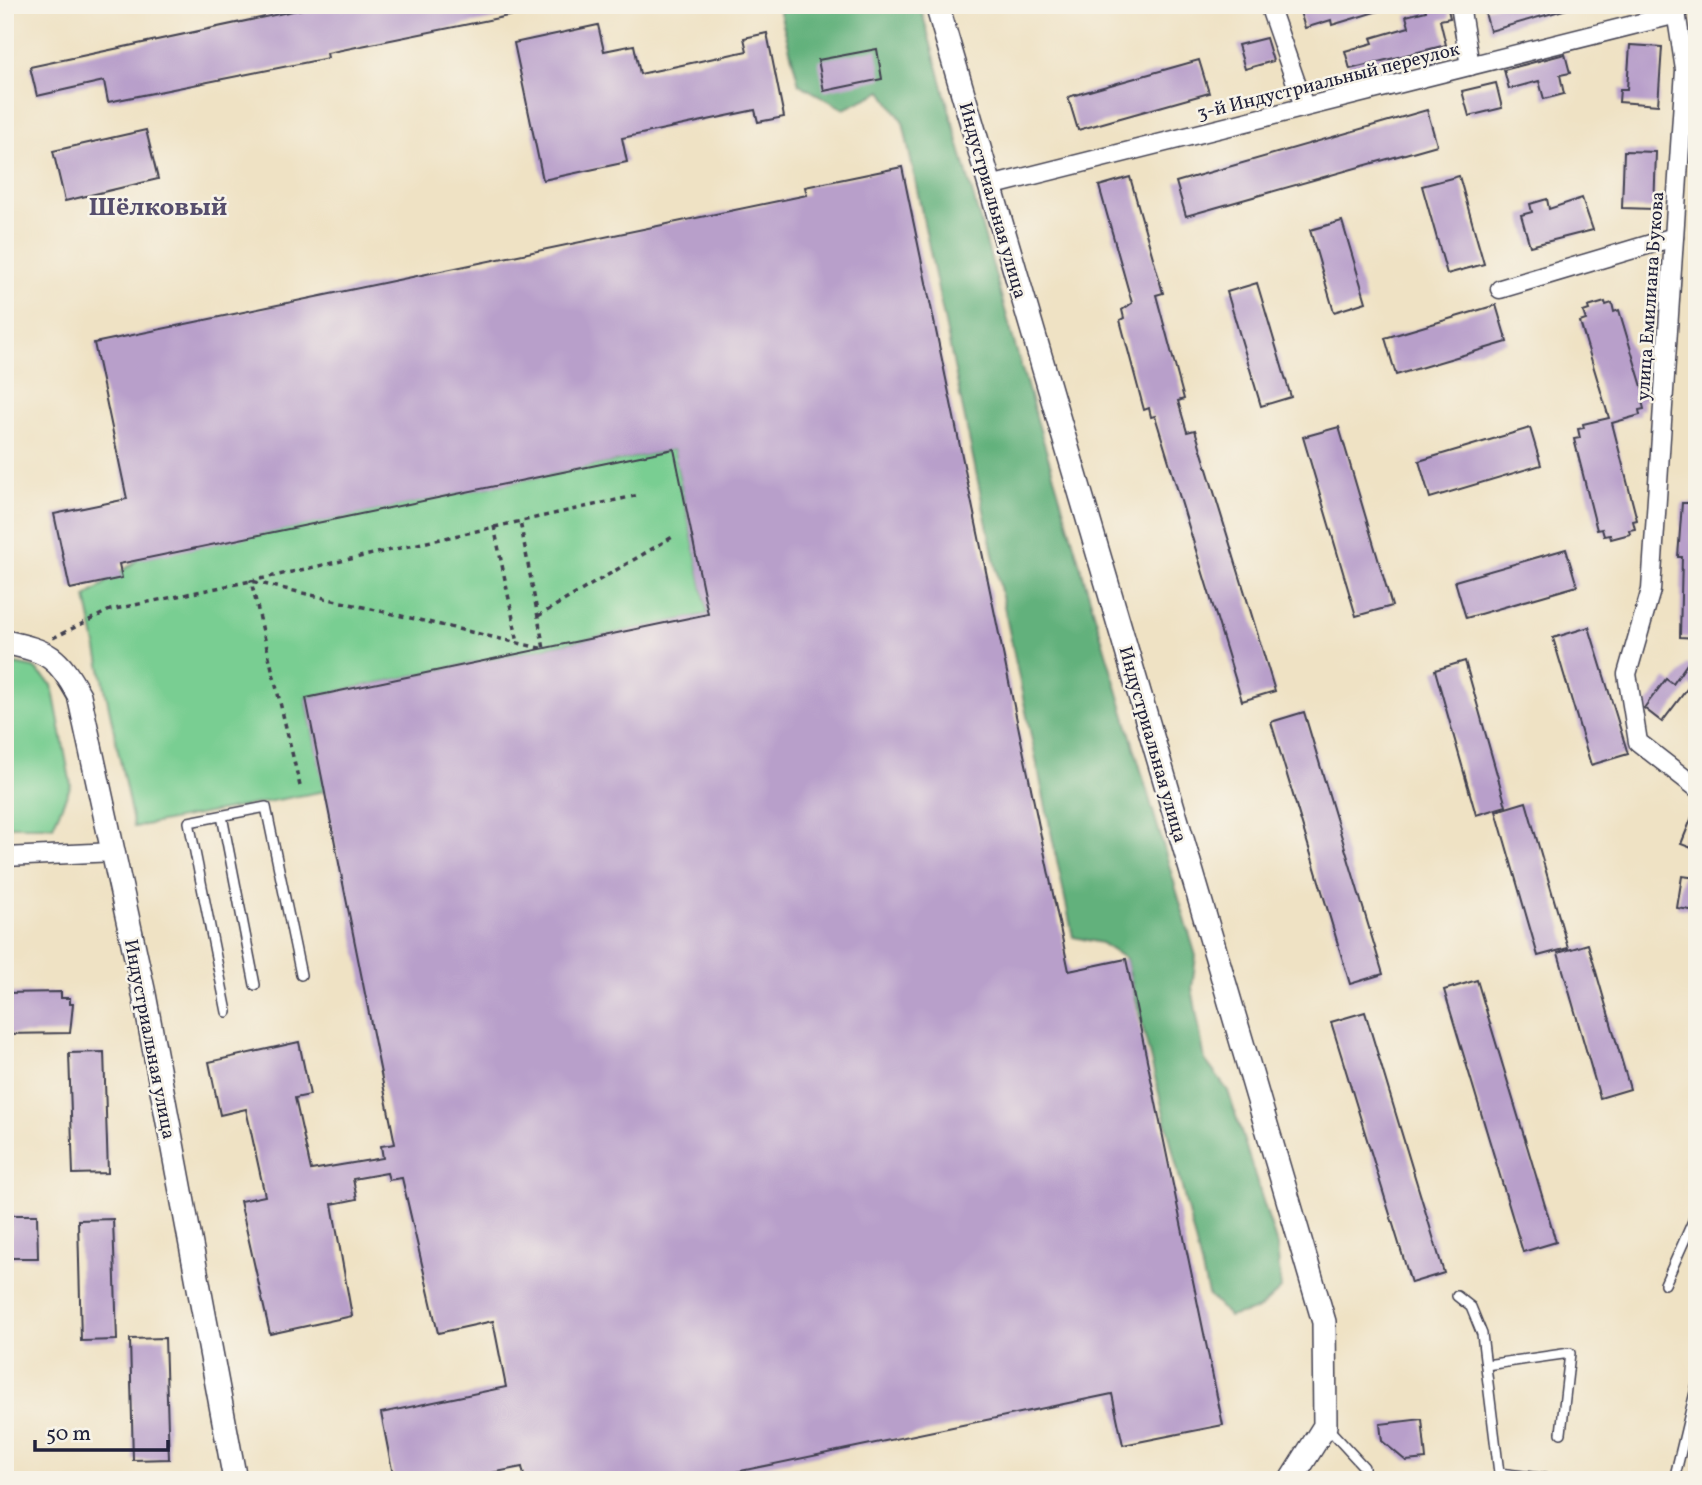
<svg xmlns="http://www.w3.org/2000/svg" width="1702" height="1485" font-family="Vollkorn,serif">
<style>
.green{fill:#79ce92;stroke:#4e7866;stroke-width:2}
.forest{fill:#62b17c;stroke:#426a5c;stroke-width:2}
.building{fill:#b89fca}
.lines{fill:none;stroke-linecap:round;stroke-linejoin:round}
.service-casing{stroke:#413f50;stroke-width:12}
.minor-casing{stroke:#413f50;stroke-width:21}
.tertiary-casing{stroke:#413f50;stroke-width:26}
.path{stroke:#413f50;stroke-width:3.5;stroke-dasharray:5 5;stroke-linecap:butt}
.service{stroke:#fff;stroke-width:9}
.minor{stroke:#fff;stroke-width:18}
.tertiary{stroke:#fff;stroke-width:23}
.labels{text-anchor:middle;stroke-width:5;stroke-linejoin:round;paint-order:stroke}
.street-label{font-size:19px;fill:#22223b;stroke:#f7f3e8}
.district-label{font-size:26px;font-weight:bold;fill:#564e6d;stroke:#f7f3e8}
</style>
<rect width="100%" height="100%" fill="#f7f3e8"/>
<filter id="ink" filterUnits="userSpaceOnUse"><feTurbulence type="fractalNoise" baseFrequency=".0143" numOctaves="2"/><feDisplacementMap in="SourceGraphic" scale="14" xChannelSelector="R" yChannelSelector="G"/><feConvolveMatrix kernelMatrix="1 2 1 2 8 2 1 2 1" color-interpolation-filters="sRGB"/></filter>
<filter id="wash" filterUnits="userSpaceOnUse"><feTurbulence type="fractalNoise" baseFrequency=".00686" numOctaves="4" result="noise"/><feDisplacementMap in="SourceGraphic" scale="28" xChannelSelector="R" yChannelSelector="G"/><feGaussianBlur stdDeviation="1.57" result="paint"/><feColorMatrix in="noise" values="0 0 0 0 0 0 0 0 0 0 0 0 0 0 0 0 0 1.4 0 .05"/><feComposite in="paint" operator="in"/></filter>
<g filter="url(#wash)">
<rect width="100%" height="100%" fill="#efe2c4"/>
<g class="green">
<path d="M674,449L708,614L306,698L325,791L134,827L86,597L139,559Z"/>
<path d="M5,662L34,668L52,685L71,785L53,826H5Z"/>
</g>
<path class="forest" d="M778,5H920L1014,342L1196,956L1192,988L1205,1060L1228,1091L1277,1245L1281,1289L1259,1309L1229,1317L1208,1294L1126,959L1101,943L1073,937L903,122L882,91L844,109L799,84Z"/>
<g id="blocks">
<g class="building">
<path d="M321,5H528V12L327,53L328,58L108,102L104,81L37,96L30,67Z"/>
<path d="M1298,5H1385V9L1332,25L1331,20L1305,28Z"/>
<path d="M1425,5H1447L1450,18L1440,20L1446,45L1350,69L1345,51L1373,43L1371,38L1409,27L1406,16L1426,11Z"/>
<path d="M1498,5H1566L1567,9L1490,31L1484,9Z"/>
<path d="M598,25L604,51L634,45L640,74L747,51L744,38L767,33L784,117L758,122L755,110L622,138L627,162L543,180L514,43Z"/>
<path d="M1266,38L1273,61L1245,69L1238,45Z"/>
<path d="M1630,45L1662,47L1658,105L1619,102L1620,89H1627Z"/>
<path d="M877,49L882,79L824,91L818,60Z"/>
<path d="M1565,54L1570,73L1560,75L1564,94L1544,99L1539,81L1509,89L1504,70Z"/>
<path d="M1199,60L1209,93L1078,130L1068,97Z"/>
<path d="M1496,83L1502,108L1469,116L1462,91Z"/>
<path d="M1427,110L1437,145L1186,216L1176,182Z"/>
<path d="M146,130L158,179L65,201L53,151Z"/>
<path d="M1624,151L1656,152L1654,209L1622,208Z"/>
<path d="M902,167L1069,971L1126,959L1223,1425L1123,1445L1112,1394L697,1480H525L522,1467L456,1480H394L381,1413L506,1387L493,1321L438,1333L402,1178L389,1180L387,1173L353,1179L357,1199L332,1204L352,1316L270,1334L240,1201L265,1196L246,1109L220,1115L209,1062L299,1042L310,1095L295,1098L311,1170L383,1158L381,1146L395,1144L306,698L708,614L674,449L119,564L122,578L70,589L54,514L127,499L94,343L807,195L805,187Z"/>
<path d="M1459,176L1484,264L1447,274L1422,186Z"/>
<path d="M1130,177L1163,293L1156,295L1184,399L1178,401L1187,432L1195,430L1275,691L1242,701L1155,416L1151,417L1149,408L1144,410L1120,320L1124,318L1122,310L1132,303L1099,186Z"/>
<path d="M1582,198L1593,230L1530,246L1521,215L1532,212L1530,204L1547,199L1549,209Z"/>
<path d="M1342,221L1366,302L1334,312L1310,230Z"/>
<path d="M1257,283L1291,397L1261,406L1227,292Z"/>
<path d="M1605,302L1606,305L1612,303L1614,312L1619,310L1646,400L1642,401L1644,409L1639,410L1640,415L1612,423L1637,520L1633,521L1635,529L1629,530L1630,534L1611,539L1610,535L1604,536L1602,529L1597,530L1574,439L1580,438L1578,429L1584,428L1583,424L1609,418L1580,322L1586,320L1583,312L1589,310L1588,307Z"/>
<path d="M1496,305L1507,342L1396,375L1385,338Z"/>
<path d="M1339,427L1392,606L1356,616L1303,437Z"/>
<path d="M1530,428L1541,465L1430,498L1419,461Z"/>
<path d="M1682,503H1697V638L1680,637L1682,557H1678Z"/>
<path d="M1566,549L1577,586L1466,618L1455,581Z"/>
<path d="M1589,627L1628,754L1591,765L1553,638Z"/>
<path d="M1465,661L1506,806L1476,815L1435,670Z"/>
<path d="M1687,664L1697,671V690L1690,685L1662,722L1644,708L1666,679L1673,684Z"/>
<path d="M1304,712L1383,974L1350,984L1271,722Z"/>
<path d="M1526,802L1568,948L1538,956L1496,811Z"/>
<path d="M1696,807H1697V850L1681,844Z"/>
<path d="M1682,876L1697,878V911L1677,908Z"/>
<path d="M1588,944L1630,1089L1600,1098L1558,953Z"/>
<path d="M1477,980L1556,1242L1523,1252L1444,990Z"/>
<path d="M61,992V998H70V1004H73L70,1033L5,1034V993Z"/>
<path d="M1365,1012L1444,1273L1411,1283L1331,1022Z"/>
<path d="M104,1052L108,1173L73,1174L69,1053Z"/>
<path d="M11,1215H37L38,1258H11Z"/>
<path d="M113,1219L117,1340L81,1341L78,1220Z"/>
<path d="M165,1338L169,1459L133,1460L130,1339Z"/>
<path d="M1422,1419L1426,1459L1406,1461L1382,1441L1380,1424Z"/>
</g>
</g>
</g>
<g filter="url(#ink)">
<use href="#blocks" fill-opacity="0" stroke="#413f50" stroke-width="2"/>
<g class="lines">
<defs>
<g id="service">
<path d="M222,816L255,985"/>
<path d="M227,1012L189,822L266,807L301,975"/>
<path d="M1665,1284L1693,1221L1697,1204"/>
<path d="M1457,1296L1471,1307L1482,1334L1499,1473L1557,1480"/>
<path d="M1486,1365L1570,1353L1561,1433"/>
<path d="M1326,1426L1364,1467V1480"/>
<path d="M1674,1480L1697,1384"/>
</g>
<g id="minor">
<path d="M1269,5L1304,106"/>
<path d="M1460,5L1470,66"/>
<path d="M1675,5L1685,70L1651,590L1627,674L1638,742L1697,788"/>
<path d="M990,186L1677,14"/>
<path d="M1500,289L1674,237"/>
<path d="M5,857L115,852"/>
</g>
<g id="tertiary">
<path d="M937,5L1324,1322L1325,1426L1291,1480"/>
<path d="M5,642C50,652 57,656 79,695L144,994L235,1480"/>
</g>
</defs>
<use href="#service" class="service-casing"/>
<use href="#minor" class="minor-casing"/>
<use href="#tertiary" class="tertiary-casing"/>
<g class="path">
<path d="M494,526L518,643"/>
<path d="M538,616L674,536"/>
<path d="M53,638L110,610L251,581L544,649L520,521"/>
<path d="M300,786L251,581L639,495"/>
</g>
<use href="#service" class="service"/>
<use href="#minor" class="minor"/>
<use href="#tertiary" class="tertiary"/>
</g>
</g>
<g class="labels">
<g class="street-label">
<text transform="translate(1328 80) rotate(-14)" y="7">3-й Индустриальный переулок</text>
<text transform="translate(994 200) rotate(74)" y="7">Индустриальная улица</text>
<text transform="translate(1649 296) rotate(-86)" y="7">улица Емилиана Букова</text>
<text transform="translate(1154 744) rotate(74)" y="7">Индустриальная улица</text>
<text transform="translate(151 1039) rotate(79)" y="7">Индустриальная улица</text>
</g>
<g class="district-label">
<text x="158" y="215">Шёлковый</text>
</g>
</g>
<rect width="1702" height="1485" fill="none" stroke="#f7f3e8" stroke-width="28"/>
<path d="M35 1440v10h133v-10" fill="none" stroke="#22223b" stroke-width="3.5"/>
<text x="46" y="1440" font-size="21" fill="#22223b" stroke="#f7f3e8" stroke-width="5" paint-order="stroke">50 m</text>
</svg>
